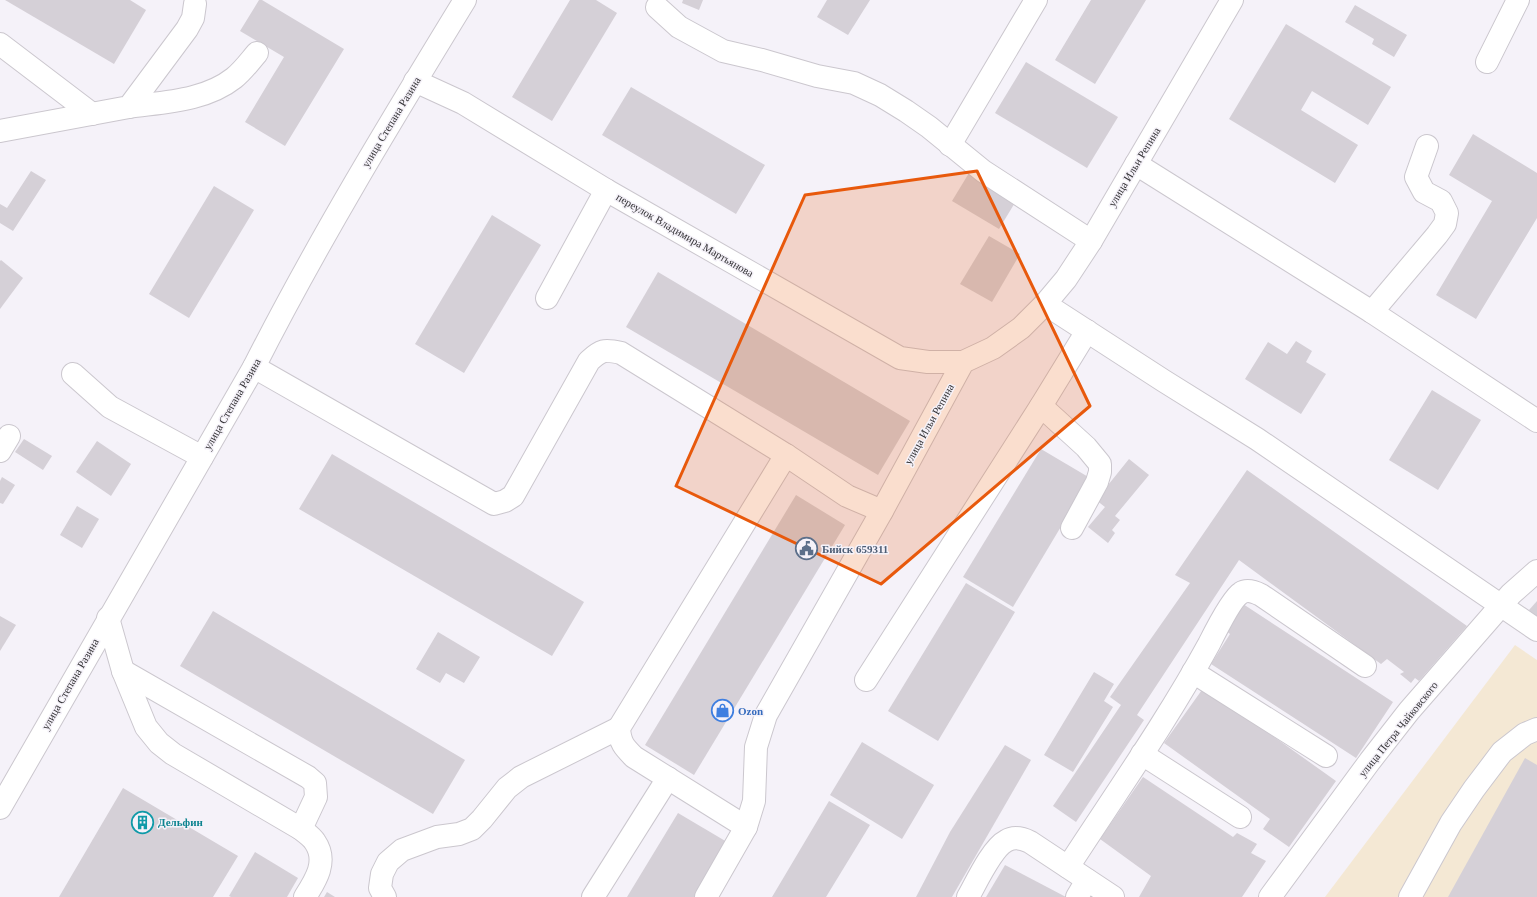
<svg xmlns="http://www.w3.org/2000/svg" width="1537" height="897" font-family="Georgia,serif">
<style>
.industrial{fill:#f4e8d4}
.building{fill:#d5d0d7}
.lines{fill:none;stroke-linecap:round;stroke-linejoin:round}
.minor-casing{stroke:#cbc7ce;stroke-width:24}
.minor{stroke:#fff;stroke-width:22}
.marked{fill:#e8590c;fill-opacity:0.2;stroke:#e8590c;stroke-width:3;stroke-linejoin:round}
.labels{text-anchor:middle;stroke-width:3;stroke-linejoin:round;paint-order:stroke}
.street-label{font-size:11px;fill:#343336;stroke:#f5f2f9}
.service-label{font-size:11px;font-weight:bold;fill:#4e5e75;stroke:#f5f2f9;text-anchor:start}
.shop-label{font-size:11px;font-weight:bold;fill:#366cbe;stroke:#f5f2f9;text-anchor:start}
.culture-label{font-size:11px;font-weight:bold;fill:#0d838f;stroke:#f5f2f9;text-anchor:start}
</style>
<rect width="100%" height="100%" fill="#f5f2f9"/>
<path class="industrial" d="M1515,645L1537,660V897H1325Z"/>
<g class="building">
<path d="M5,0H130L146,10L114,64Z"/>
<path d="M259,0H262L344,49L285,146L245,122L284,57L240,31Z"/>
<path d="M570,0H596L617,13L552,121L512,97Z"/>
<path d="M683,0H703L699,10L682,3Z"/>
<path d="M827,0H870L848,35L817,17Z"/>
<path d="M1091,0H1146L1095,84L1055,60Z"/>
<path d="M1355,5L1407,35L1394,57L1372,44L1374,39L1345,22Z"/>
<path d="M1286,24L1391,87L1368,125L1312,91L1301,110L1358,145L1335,183L1229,119Z"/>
<path d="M1026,62L1118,117L1087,168L995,113Z"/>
<path d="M631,87L765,165L736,214L602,135Z"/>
<path d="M1473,134L1537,173V218L1476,319L1436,295L1492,201L1449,175Z"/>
<path d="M31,171L46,180L13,231L0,223V204L7,208Z"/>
<path d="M969,173L1016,201L999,229L952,201Z"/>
<path d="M214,186L254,210L189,318L149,294Z"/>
<path d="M492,215L541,245L464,373L415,344Z"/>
<path d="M989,236L1020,254L992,302L960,284Z"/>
<path d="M1,260L23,278L0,309V261Z"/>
<path d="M658,272L910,421L878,475L626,327Z"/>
<path d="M1296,341L1312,351L1306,362L1326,374L1301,414L1245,379L1268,342L1287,354Z"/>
<path d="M1432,390L1481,420L1438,490L1389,460Z"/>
<path d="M24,439L52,456L43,470L15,452Z"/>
<path d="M97,441L131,464L111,496L76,472Z"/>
<path d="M1041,449L1090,478L1013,607L963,577Z"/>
<path d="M332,454L584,602L552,656L299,509Z"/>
<path d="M1129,459L1149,475L1115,516L1120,520L1112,530L1115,533L1108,543L1088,527L1105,507L1096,500Z"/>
<path d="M1247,470L1467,626L1419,681L1415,678L1411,683L1400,674L1404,672L1387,659L1381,664L1239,560L1137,715L1144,720L1076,822L1053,806L1121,705L1110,697L1190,583L1175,575Z"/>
<path d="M2,477L15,485L3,504L0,503V481Z"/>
<path d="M796,495L845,525L694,775L645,745Z"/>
<path d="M77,506L99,519L82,548L60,535Z"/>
<path d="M966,583L1015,612L938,741L888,711Z"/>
<path d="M1537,601V617L1529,610Z"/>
<path d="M1243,604L1393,702L1356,758L1211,664L1230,634L1225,630Z"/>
<path d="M213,611L465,760L433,814L180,666Z"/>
<path d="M0,616L16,625L0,651Z"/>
<path d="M438,632L480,657L464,683L446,673L440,683L416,669Z"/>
<path d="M1094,672L1114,684L1104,701L1113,707L1073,772L1044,755Z"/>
<path d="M1204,687L1336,781L1289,847L1263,829L1270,819L1164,743Z"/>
<path d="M862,742L934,785L902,839L830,795Z"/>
<path d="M1005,745L1031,760L952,897H916L950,832Z"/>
<path d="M1525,758L1537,765V897H1448Z"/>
<path d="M1143,777L1233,837L1237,833L1257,844L1251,853L1266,861L1242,897H1139L1151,876L1100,839Z"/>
<path d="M123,788L238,856L213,897H59Z"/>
<path d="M829,801L870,825L826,897H772Z"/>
<path d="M678,813L727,842L694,897H627Z"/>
<path d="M255,852L298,878L287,897H231L229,896Z"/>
<path d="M1005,865L1066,897H986Z"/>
<path d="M327,892L335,897H324Z"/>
</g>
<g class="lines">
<defs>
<g id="minor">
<path d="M657,7L679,27L723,51L762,60L817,76L854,83L880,95L906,111L929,127L983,171L1091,241"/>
<path d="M0,44L92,114"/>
<path d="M1487,62L1518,0"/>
<path d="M415,81L463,103L606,190L900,358L928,362H963"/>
<path d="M129,107C164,102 205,101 234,78C243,71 250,61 257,53"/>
<path d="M0,131L129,107L187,29L193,18L195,4"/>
<path d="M950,145L1036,0"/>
<path d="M1136,164L1372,312L1537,421"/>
<path d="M547,298L606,190"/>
<path d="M1045,304L1164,381L1257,439L1537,630"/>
<path d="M1372,312L1437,235L1445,224L1447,213L1441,201L1424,192L1416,177L1427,146"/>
<path d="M254,367L494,504L505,501L513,496L589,361C601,350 604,349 621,353L786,455L847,496L882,511"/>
<path d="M73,374L110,407L202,457"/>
<path d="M1041,406L1086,447L1100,464V472L1097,482L1072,528"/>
<path d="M0,451L9,436"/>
<path d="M108,618L123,671L146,727L159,743L173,754L301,829C306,833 312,837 315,842C328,861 316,880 305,897"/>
<path d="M123,671L308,777L315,783L316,797L301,829"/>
<path d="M1193,672L1326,756"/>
<path d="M866,680L1041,406L1087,331"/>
<path d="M1142,754L1240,817"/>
<path d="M0,808L254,367C318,241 391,121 465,0"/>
<path d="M746,827L634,757C624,747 620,743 619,728L786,455"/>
<path d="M1068,867C1116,793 1167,721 1209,644C1214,634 1232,598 1241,593C1247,589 1255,592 1261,595L1365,666"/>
<path d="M385,897L380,888L382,874L388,862L402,850L437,837L459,834L472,829L482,819L507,788L521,777L619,728"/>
<path d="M593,897L668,778"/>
<path d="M706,897L746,827L754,801L756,747L766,715L882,511L963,362L993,348L1021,328L1045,304L1066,279L1091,241L1232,0"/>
<path d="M968,897C976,883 992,848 1006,841C1014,836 1022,838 1030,842L1113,897"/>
<path d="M1077,897L1087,880"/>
<path d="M1270,897L1370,761L1409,711L1511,594L1537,571"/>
<path d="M1410,897L1451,823L1474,789L1502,752L1525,734L1537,729"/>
</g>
</defs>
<use href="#minor" class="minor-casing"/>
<use href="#minor" class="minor"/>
</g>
<path class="marked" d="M977,171L1090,406L881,584L676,486L805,195Z"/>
<defs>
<symbol id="civic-ring" viewBox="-11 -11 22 22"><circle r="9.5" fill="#f5f2f9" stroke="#5c6f8a" stroke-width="1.5"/><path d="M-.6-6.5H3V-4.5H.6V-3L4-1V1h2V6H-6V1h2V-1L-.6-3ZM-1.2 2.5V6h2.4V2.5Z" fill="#5c6f8a"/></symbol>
<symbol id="shop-ring" viewBox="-11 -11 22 22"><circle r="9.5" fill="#f5f2f9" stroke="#3f7fe0" stroke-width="1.5"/><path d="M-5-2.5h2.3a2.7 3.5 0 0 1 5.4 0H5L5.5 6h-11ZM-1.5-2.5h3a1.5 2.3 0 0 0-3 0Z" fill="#3f7fe0"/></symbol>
<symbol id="building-ring" viewBox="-11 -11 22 22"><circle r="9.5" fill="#f5f2f9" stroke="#0f9aa8" stroke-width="1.5"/><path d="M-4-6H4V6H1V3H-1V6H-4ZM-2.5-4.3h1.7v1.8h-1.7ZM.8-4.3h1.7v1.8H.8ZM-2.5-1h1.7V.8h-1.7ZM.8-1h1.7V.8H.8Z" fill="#0f9aa8"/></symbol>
</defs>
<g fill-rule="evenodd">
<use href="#civic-ring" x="794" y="536" width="25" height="25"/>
<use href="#shop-ring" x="710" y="698" width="25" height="25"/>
<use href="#building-ring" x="130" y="810" width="25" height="25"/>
</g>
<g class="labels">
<g class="street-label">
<text transform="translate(391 122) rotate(-59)" y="4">улица Степана Разина</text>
<text transform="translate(1134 167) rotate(-59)" y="4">улица Ильи Репина</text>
<text transform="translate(685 235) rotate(30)" y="4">переулок Владимира Мартьянова</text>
<text transform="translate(232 404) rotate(-60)" y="4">улица Степана Разина</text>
<text transform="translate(929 424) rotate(-61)" y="4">улица Ильи Репина</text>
<text transform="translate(70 684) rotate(-60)" y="4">улица Степана Разина</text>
<text transform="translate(1398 729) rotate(-51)" y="4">улица Петра Чайковского</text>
</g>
<g class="service-label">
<text x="822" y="553">Бийск 659311</text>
</g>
<g class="shop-label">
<text x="738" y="715">Ozon</text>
</g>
<g class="culture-label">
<text x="158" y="826">Дельфин</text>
</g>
</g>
</svg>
